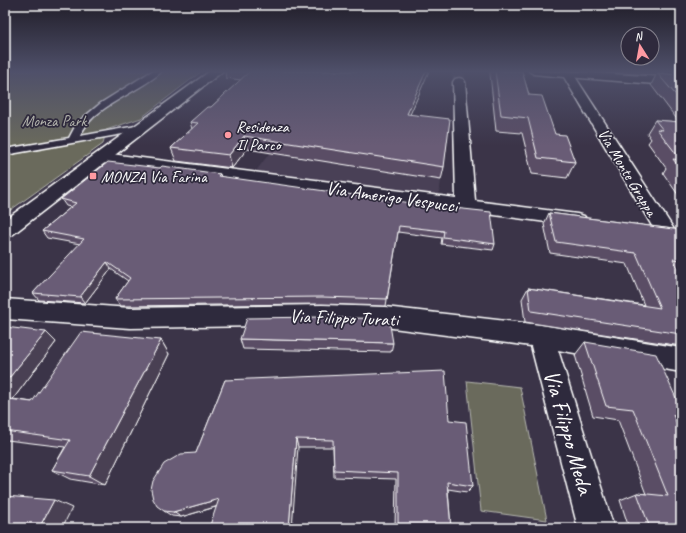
<svg xmlns="http://www.w3.org/2000/svg" width="686" height="533" font-family="Caveat,sans-serif">
<style>
.built{fill:#494056}
.green{fill:#6a6b5c;stroke:#b4b5ae}
.lines{fill:none;stroke-linecap:round;stroke-linejoin:round}
.minor-tunnel{stroke:#4f485a;stroke-width:13;stroke-dasharray:13 6;stroke-linecap:butt}
.service-casing{stroke:#fff;stroke-width:3}
.minor-casing{stroke:#fff;stroke-width:3}
.tertiary-casing{stroke:#fff;stroke-width:3}
.service{fill:#2f2a3d;fill-rule:evenodd}
.minor{fill:#2f2a3d;fill-rule:evenodd}
.tertiary{fill:#2f2a3d;fill-rule:evenodd}
.wall{fill:#5a4e65;stroke:#fff}
.shaded-wall{fill:#4a4053;stroke:#fff}
.building{fill:#695b76;stroke:#fff}
.poi-dot{fill:#ff9aa2;stroke:#2f2a3d;stroke-width:1.5}
.labels{text-anchor:middle;stroke-width:3.5;stroke-linejoin:round;paint-order:stroke}
.far-park-label{font-size:16px;fill:#b4b5ae;stroke:#2f2a3d}
.far-poi-label{font-size:16px;fill:#fff;stroke:#2f2a3d;text-anchor:start}
.far-street-label{font-size:16px;fill:#fff;stroke:#2f2a3d}
.street-label{font-size:19px;fill:#fff;stroke:#2f2a3d}
.near-street-label{font-size:23px;fill:#fff;stroke:#2f2a3d}
</style>
<rect width="100%" height="100%" fill="#3b3448"/>
<filter id="ink" filterUnits="userSpaceOnUse"><feTurbulence type="fractalNoise" baseFrequency=".025" numOctaves="2"/><feDisplacementMap in="SourceGraphic" scale="8" xChannelSelector="R" yChannelSelector="G"/><feConvolveMatrix kernelMatrix="1 2 1 2 8 2 1 2 1" color-interpolation-filters="sRGB"/></filter>
<g filter="url(#ink)">
<path class="built" d="M299,114L448,131L439,195L348,184L256,171Z"/>
<g class="green">
<path d="M5,71H202L141,118L106,130L103,144L5,214Z"/>
<path d="M467,381L520,387L547,520L481,511Z"/>
</g>
<g class="lines">
<path class="minor-tunnel" d="M458,72L459,82"/>
<defs>
<path id="service" d="M152,71H162C138,94 94,104 80,136L142,125L145,126L147,128L145,130L5,155V149L69,138L77,123L101,103Z"/>
<g id="minor">
<path d="M529,71L572,72L675,231L672,236L665,238L658,236L564,77L534,74Z"/>
<path d="M459,78L463,79L465,82L475,201L577,214L584,216L587,220L584,224L577,226L103,163L97,161L95,158L97,155L103,153L456,198L453,82L455,79Z"/>
<path d="M5,299L130,308L322,305L385,307L541,325L681,348V372L558,350L614,528H578L531,346L385,327L322,325L130,328L5,319Z"/>
</g>
<g id="tertiary">
<path d="M210,71H223L12,235L5,237V220Z"/>
<path d="M561,71L681,78V86L568,77L564,76Z"/>
</g>
</defs>
<use href="#service" class="service-casing"/>
<use href="#minor" class="minor-casing"/>
<use href="#tertiary" class="tertiary-casing"/>
<use href="#service" class="service"/>
<use href="#minor" class="minor"/>
<use href="#tertiary" class="tertiary"/>
</g>
<g class="wall">
<path d="M225,71H429L410,114L444,167L441,180L247,149L232,168L176,161L171,148L192,129L190,122L211,107L241,80L226,78Z"/>
<path d="M490,71H522L529,95L555,134L575,162L567,178L532,174L522,133L496,131L490,74Z"/>
<path d="M582,71H663L662,74L677,75L673,71H681V199L663,173L666,168L648,143L651,139L647,133L655,120L679,122L651,85L656,75Z"/>
<path d="M160,168L220,174L221,177L495,244L493,250L441,244L442,238L398,232L386,306L322,304L120,306L115,299L128,281L111,269L85,303L39,300L33,293L80,244L47,238L42,231L71,207L66,206L61,199Z"/>
<path d="M549,213L681,230V346L525,322L522,299L528,288L644,305L627,264L550,253L544,224Z"/>
<path d="M5,327L56,342L13,399L32,402L161,340L169,354L105,485L70,479L52,470L65,447L7,440L5,438Z"/>
<path d="M240,339L393,343L391,352L243,349Z"/>
<path d="M585,342L681,409V418L676,421L681,528H629L620,500L637,493L646,494L618,420L593,416L575,355Z"/>
<path d="M225,380L449,420L473,486L467,492L448,489L451,528H395L396,479L334,477L333,447H298L216,507L181,517L172,516L164,511L196,453Z"/>
</g>
<g class="shaded-wall">
<path d="M426,71H429L405,126L407,114Z"/>
<path d="M244,136L247,149L232,168L229,155Z"/>
<path d="M107,262L111,269L85,303L80,297Z"/>
<path d="M46,332L56,342L7,407L5,406V383Z"/>
<path d="M161,340L169,354L105,485L89,476Z"/>
<path d="M296,439L298,447L292,528H289Z"/>
<path d="M219,499L225,504L181,517L173,512Z"/>
<path d="M54,500L72,508L62,528H39Z"/>
</g>
<g class="building">
<path d="M250,71H426L407,114L450,119L444,167L244,136L229,155L171,148L198,123L190,122L207,107H211Z"/>
<path d="M495,71H522L529,95L542,96L555,134L565,135L575,162L538,158L528,118L501,115Z"/>
<path d="M657,73L681,75V101Z"/>
<path d="M655,120L681,122V170L673,159L681,160L657,129L663,130Z"/>
<path d="M108,162L160,168L162,166L220,174L218,176L454,209V208L491,212L495,244L443,237L444,231L399,226L387,299L322,297L115,299L130,278L107,262L80,297L33,293L84,239L42,231L76,203L61,199Z"/>
<path d="M549,213L681,230V260L673,259L681,273V334L531,311L528,288L660,308L636,253L556,242Z"/>
<path d="M321,317L389,319L393,343L240,339L247,318Z"/>
<path d="M5,327L46,332L5,383Z"/>
<path d="M81,332L161,340L89,476L52,470L70,440L5,431V405L9,399L32,402Z"/>
<path d="M585,342L656,354L681,409V416L673,415L681,433V528H650L637,493L668,496L633,409L606,406Z"/>
<path d="M445,371L449,420L466,422L473,486L447,482L451,528H398V473L334,470L333,440L296,439L289,528H209L219,499L173,512L164,511L157,506L153,499L151,490L153,481L164,464L181,454L196,453L225,380Z"/>
<path d="M5,496L54,500L39,528H5Z"/>
</g>
</g>
<linearGradient id="sky" x2="0" y2="1"><stop stop-color="#201d28"/><stop offset="0.49" stop-color="#4f506a"/><stop offset="1" stop-color="#4f506a" stop-opacity="0"/></linearGradient>
<rect width="686" height="146" fill="url(#sky)"/>
<g class="poi-dot">
<circle cx="228" cy="135" r="4"/>
<rect x="89" y="172" width="8" height="8" rx="2"/>
</g>
<g class="labels">
<g class="far-park-label">
<text x="54" y="126">Monza Park</text>
</g>
<g class="far-poi-label">
<text x="236" y="132">Residenza<tspan x="236" dy="18">Il Parco</tspan></text>
<text x="101" y="182">MONZA Via Farina</text>
</g>
<g class="far-street-label">
<text transform="translate(628 172) rotate(59)" y="6">Via Monte Grappa</text>
</g>
<g class="street-label">
<text transform="translate(392 196) rotate(8)" y="7">Via Amerigo Vespucci</text>
<text transform="translate(344 317) rotate(2)" y="7">Via Filippo Turati</text>
</g>
<g class="near-street-label">
<text transform="translate(569 432) rotate(74)" y="8">Via Filippo Meda</text>
</g>
</g>
<rect width="686" height="533" fill="none" stroke="#2f2a3d" stroke-width="20"/>
<rect x="10" y="10" width="666" height="513" fill="none" stroke="#fff" stroke-width="1.5" filter="url(#ink)"/>
<g transform="translate(640 46) rotate(349)"><circle r="19" fill="#2f2a3d" stroke="#827f8b"/>
<path d="M0-3L7 15L0 10L-7 15Z" fill="#ff9aa2"/>
<text y="-6" font-size="11" font-weight="bold" text-anchor="middle" fill="#ffffff">N</text>
</g>
</svg>
